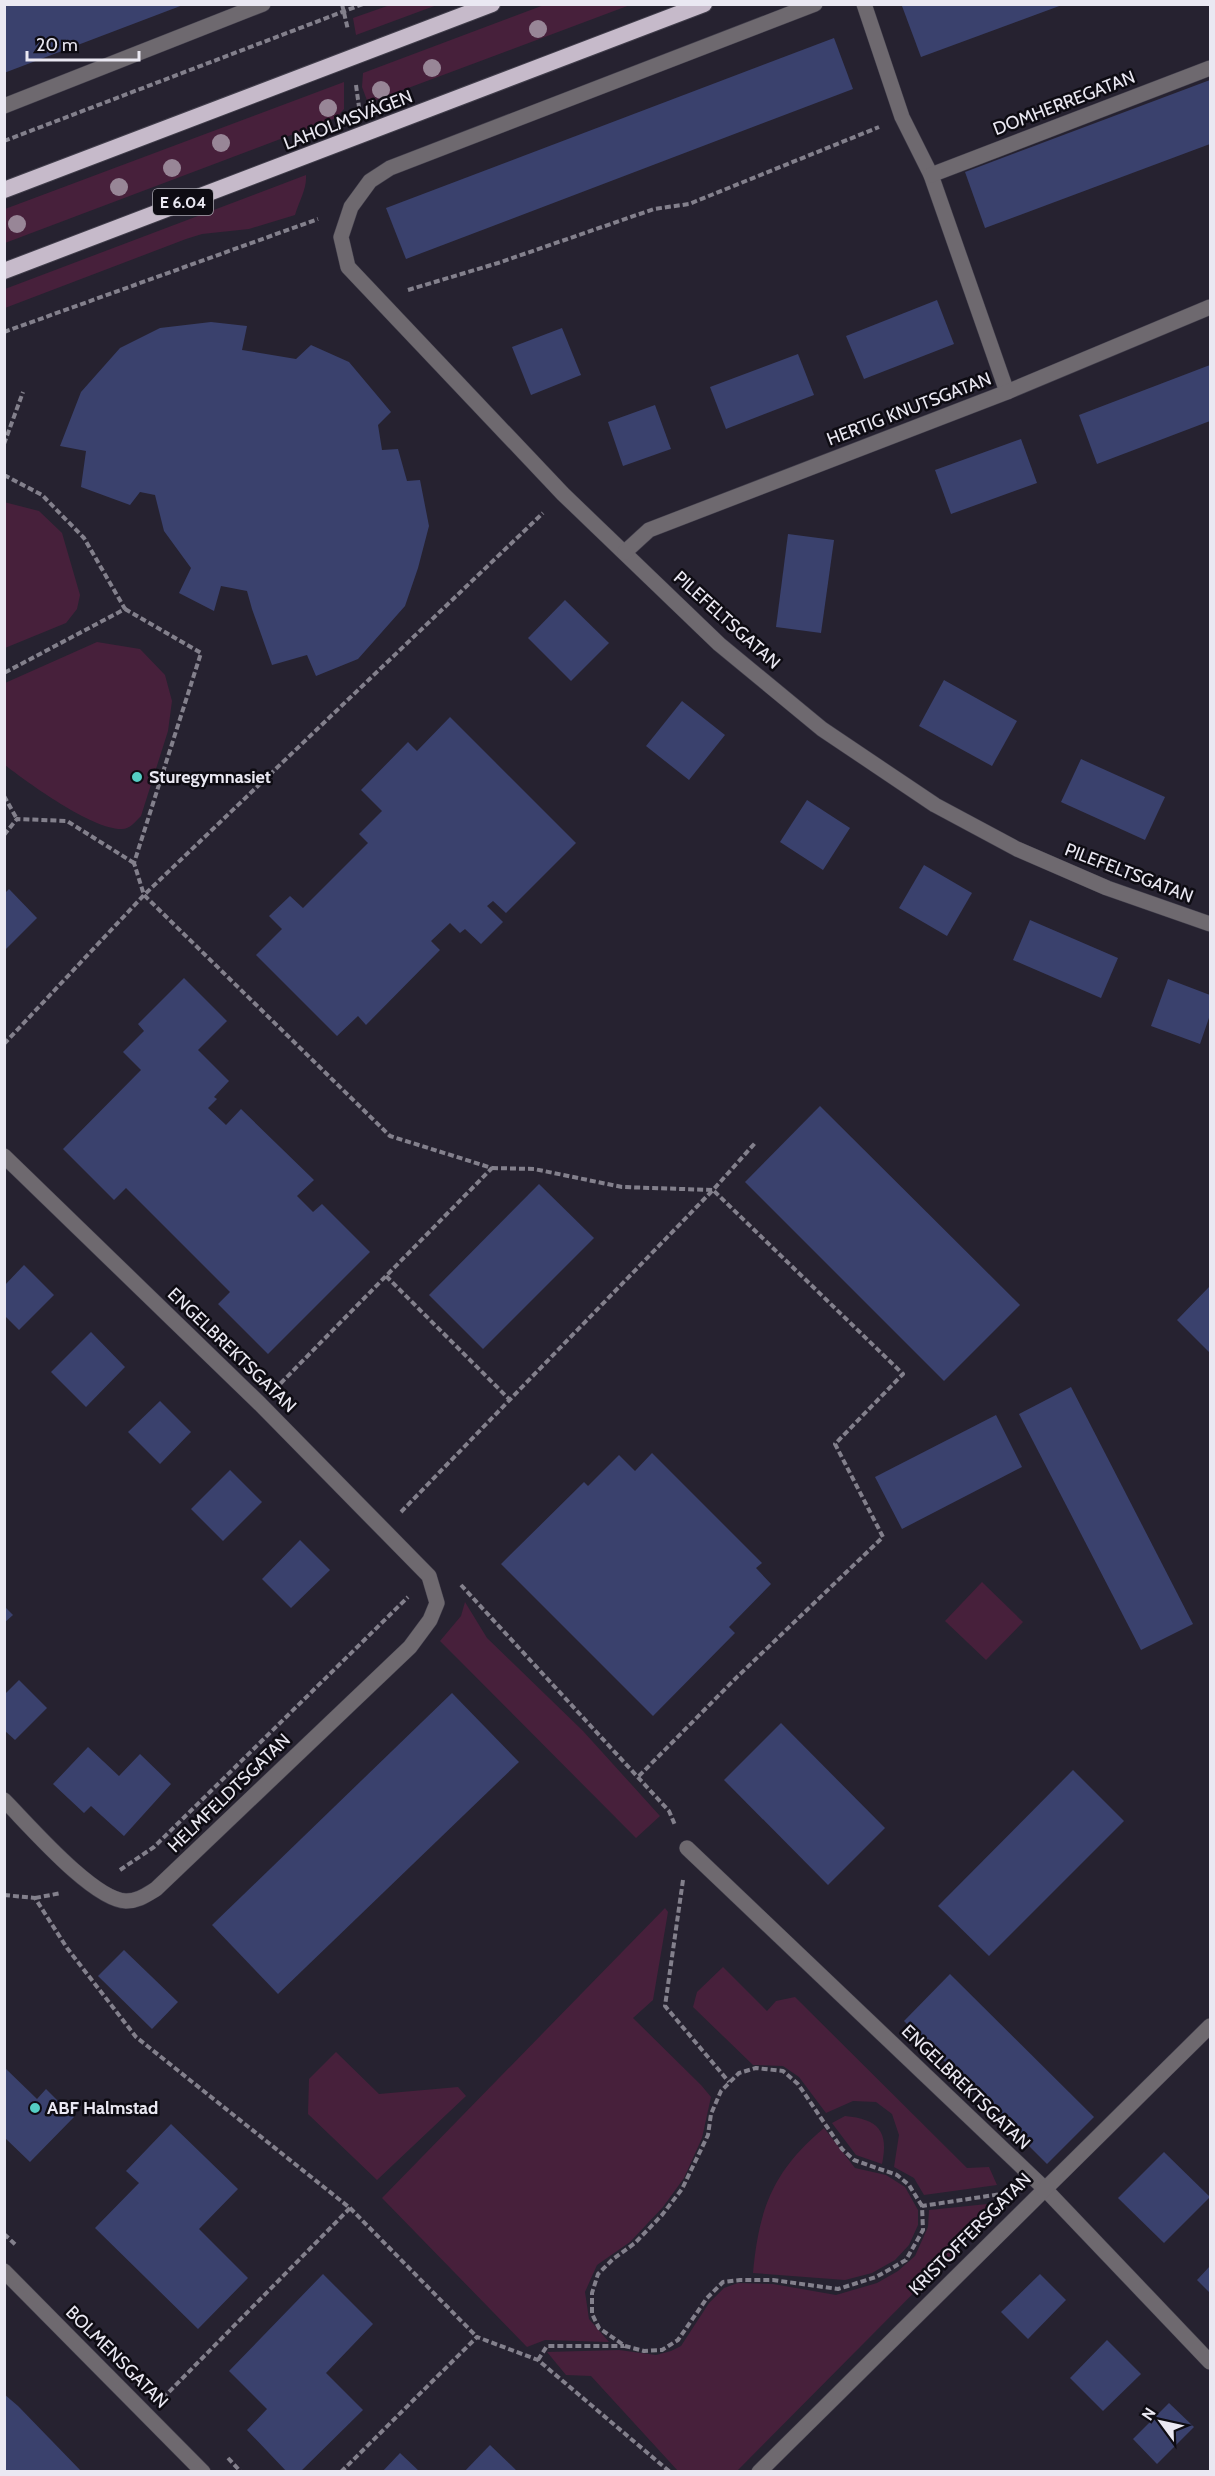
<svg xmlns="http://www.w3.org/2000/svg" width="1215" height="2476" font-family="Cabin,sans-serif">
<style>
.green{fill:#47203b}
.building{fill:#3a416d}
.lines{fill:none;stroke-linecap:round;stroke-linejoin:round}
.minor-casing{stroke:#413e4b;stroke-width:16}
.trunk-casing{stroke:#413e4b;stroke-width:18}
.path{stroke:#83808c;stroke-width:4;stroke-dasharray:6 3;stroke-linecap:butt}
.minor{stroke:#6e696f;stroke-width:15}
.trunk{stroke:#c6baca;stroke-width:16}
.tree{fill:#988697}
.poi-dot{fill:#55cec5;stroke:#0e0c13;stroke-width:2}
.labels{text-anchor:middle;stroke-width:5;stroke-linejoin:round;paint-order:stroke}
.shield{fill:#0e0c13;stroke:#a8a6af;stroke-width:1.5}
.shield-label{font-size:16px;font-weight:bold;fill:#eae8f2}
.street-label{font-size:18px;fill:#eae8f2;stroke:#0e0c13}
.poi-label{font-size:18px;font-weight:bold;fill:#eae8f2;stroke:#0e0c13;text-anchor:start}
</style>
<rect width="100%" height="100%" fill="#262230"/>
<g class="green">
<path d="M390,5V4L437,5L356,35L353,18Z"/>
<path d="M544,5H630L368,103L362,87L363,73Z"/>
<path d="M344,82V109L336,118L5,243V209Z"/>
<path d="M306,175C307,189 299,201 295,215L249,229L202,234L186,239L5,308V289Z"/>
<path d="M4,502L39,511L62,533L80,595L77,609L66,623L5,648Z"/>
<path d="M97,642L140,649L165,675L172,701L168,731L141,816C135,822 130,829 122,829C93,830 28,783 5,765V683Z"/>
<path d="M982,1582L1023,1622L986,1660L945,1621Z"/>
<path d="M465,1602L487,1638L583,1731L660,1816L636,1838L440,1641L461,1616Z"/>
<path d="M665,1908L668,1912L653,2000L633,2018L701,2085L711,2097L702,2138L684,2178L663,2207L630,2242L597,2265L585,2292L589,2319L609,2342L545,2340L527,2347L382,2198Z"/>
<path d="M723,1967L767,2011L776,2001L795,1997L967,2168L989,2167L997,2185L924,2195L914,2178L894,2167L899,2135L892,2114L876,2102L853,2101L826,2113L799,2077L783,2066L753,2065L693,2007L697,1992Z"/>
<path d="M336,2052L379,2094L458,2087L466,2096L377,2180L308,2114L309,2079Z"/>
<path d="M845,2116C878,2119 889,2131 882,2164L856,2155L832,2123Z"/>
<path d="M824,2128L855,2168L886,2175L905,2187L918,2210V2225L909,2245L895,2260L872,2273L845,2280L753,2273C759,2208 773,2171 824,2128Z"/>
<path d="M997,2203V2209L737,2471H678L591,2376L566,2375L547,2352L619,2350L656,2355L671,2351L681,2346L709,2303L724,2288L738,2283L773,2284L836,2295L877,2283L898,2271L915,2256L928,2227L929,2210Z"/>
</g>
<g class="building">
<path d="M4,4H183V5L4,73Z"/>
<path d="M906,4H1062V5L921,57L902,6Z"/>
<path d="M834,38L853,89L406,259L386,208Z"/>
<path d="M1210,80V144L985,228L965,172Z"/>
<path d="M937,300L954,344L864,379L846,336Z"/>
<path d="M211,322L247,326L242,350L296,359L311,345L349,362L391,412L378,425L382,450L398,449L407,481L420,480L429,526L418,568L405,606L358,659L316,676L307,655L272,665L252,609L247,591L221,586L214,611L179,593L191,568L164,531L155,495L140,492L130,505L81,487L86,451L60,446L81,392L120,348L160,328Z"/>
<path d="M562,328L581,375L531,395L512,347Z"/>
<path d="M798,354L814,395L726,429L710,387Z"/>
<path d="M1210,365V421L1097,464L1079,415Z"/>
<path d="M655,405L671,449L623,466L608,422Z"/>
<path d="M1021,439L1037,483L951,514L935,470Z"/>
<path d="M788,534L834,540L821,633L776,627Z"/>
<path d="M565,600L609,643L571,681L528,638Z"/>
<path d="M944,680L1017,721L992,766L919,726Z"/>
<path d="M682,701L725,735L689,780L646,746Z"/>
<path d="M450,717L576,843L506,913L493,901L487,906L503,922L481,944L465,929L460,933L450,923L431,941L440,950L366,1025L358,1016L337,1036L256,955L282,929L269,916L290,896L303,908L368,843L359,834L382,811L361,790L408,742L417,751Z"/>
<path d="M1081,759L1165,797L1145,840L1061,802Z"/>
<path d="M807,800L850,828L823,870L780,842Z"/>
<path d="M924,865L972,893L947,936L899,908Z"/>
<path d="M9,889L37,918L4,951V894Z"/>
<path d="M1030,920L1118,958L1101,998L1013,960Z"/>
<path d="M184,978L227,1021L198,1050L229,1081L214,1097L217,1099L208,1108L226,1125L241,1109L314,1180L297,1196L313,1212L322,1204L370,1252L268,1354L218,1304L230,1292L126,1188L114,1200L63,1149L141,1070L123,1052L144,1031L138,1024Z"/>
<path d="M1168,979L1210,995V1015L1200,1044L1151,1026Z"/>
<path d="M820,1106L1020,1305L944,1381L745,1182Z"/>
<path d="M539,1184L594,1238L483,1349L429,1295Z"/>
<path d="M24,1265L54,1295L19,1330L4,1315V1286Z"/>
<path d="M1210,1286V1353L1177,1320Z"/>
<path d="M91,1332L125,1367L86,1407L51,1372Z"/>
<path d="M1071,1387L1193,1624L1141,1650L1019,1414Z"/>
<path d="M160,1401L191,1432L160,1464L128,1432Z"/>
<path d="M996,1415L1022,1467L902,1529L875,1477Z"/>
<path d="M652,1453L762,1563L756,1568L771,1584L729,1627L735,1633L653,1716L501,1564L584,1482L588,1486L619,1455L635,1471Z"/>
<path d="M230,1470L262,1502L223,1541L191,1509Z"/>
<path d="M300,1540L330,1570L291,1608L262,1579Z"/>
<path d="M4,1606L13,1615L4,1623Z"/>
<path d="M19,1680L47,1708L15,1740L4,1730V1695Z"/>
<path d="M452,1693L519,1762L278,1994L212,1925Z"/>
<path d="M781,1723L885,1828L828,1885L724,1780Z"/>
<path d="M88,1747L119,1776L140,1754L171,1784L124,1836L91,1806L84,1813L53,1784Z"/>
<path d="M1073,1770L1124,1821L989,1956L938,1906Z"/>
<path d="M124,1950L178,2002L152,2029L98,1976Z"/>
<path d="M950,1974L1094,2117L1047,2164L904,2021Z"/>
<path d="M4,2067L37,2099L46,2089L74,2117L30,2162L4,2137Z"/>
<path d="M171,2124L238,2189L199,2229L248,2278L198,2329L95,2228L139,2183L126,2171Z"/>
<path d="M1164,2152L1210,2197L1164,2243L1118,2198Z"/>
<path d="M1210,2266V2293L1197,2280Z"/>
<path d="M323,2274L373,2324L326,2373L363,2410L300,2472H287L247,2430L267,2409L229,2371Z"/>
<path d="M1040,2274L1066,2300L1028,2339L1001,2312Z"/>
<path d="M1107,2340L1141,2374L1103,2411L1070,2378Z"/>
<path d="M4,2394L18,2406L82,2472H4Z"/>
<path d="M1169,2403L1194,2427L1157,2464L1133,2439Z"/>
<path d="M490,2445L518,2472H464Z"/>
<path d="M400,2453L420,2472H382Z"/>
</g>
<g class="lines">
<defs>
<g id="minor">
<path d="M815,4L390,168L370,181L351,207L341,237L348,267L563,494L719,644L822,729L935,805L1017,849L1107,888L1210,924"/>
<path d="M864,4L902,117L931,175L1007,392"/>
<path d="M4,106L263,4"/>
<path d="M931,175L1210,68"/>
<path d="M625,552L649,530L1007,392L1210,307"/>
<path d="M4,1156L260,1404L429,1576L437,1603L430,1620L410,1647L156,1889C146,1895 138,1901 126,1901C93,1900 28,1824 4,1800"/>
<path d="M687,1848L1044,2188L1210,2362"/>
<path d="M4,2271L203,2472"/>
<path d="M759,2472L1210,2026"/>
</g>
<g id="trunk">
<path d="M4,190L492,4"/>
<path d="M4,271L704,4"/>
</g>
</defs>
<use href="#minor" class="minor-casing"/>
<use href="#trunk" class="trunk-casing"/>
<g class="path">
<path d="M342,4L348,30"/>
<path d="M356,85L359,107"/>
<path d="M4,141L363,4"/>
<path d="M408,290L498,263L654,209L689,204L879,127"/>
<path d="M4,332L318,219"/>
<path d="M4,444L23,392"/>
<path d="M4,475L42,495L84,538L125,609L4,673"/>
<path d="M125,609L201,653L134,863L144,895L390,1136L492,1168L279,1385"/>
<path d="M4,796L17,819"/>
<path d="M4,835L17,819L67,821L134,863"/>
<path d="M4,1044L144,895L543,513"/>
<path d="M492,1168L534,1169L622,1187L713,1190L756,1142"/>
<path d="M386,1276L510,1400"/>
<path d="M401,1512L713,1190L903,1374L835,1444L883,1537L736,1678L637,1778"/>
<path d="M461,1585L669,1811L675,1825"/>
<path d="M120,1870L154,1847L408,1597"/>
<path d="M683,1880L665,2006L729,2082"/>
<path d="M4,1895L35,1898L67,1948L136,2037L350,2208L164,2397"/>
<path d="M35,1898L61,1893"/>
<path d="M922,2206L909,2185L897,2175L854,2160L842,2149L798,2084L783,2071L756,2068L739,2073L721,2091L711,2114L708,2135L682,2189L662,2215L635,2243L613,2259L598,2274L592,2293V2314L599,2328L625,2346L644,2351L662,2350L678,2340L707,2298L723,2282L740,2280H773L838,2289L876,2277L906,2260L923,2230L922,2206L1001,2194"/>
<path d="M350,2208L477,2337"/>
<path d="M4,2234L17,2246"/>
<path d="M538,2360L547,2346H624"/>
<path d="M228,2458L241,2472"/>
<path d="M341,2472L477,2337L538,2360L670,2472"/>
</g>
<use href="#minor" class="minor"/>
<use href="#trunk" class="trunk"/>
</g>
<g class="tree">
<circle cx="538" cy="29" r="9"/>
<circle cx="432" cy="68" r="9"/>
<circle cx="381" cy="90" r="9"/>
<circle cx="328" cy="108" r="9"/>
<circle cx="221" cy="143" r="9"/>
<circle cx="172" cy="168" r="9"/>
<circle cx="119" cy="187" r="9"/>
<circle cx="17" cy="224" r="9"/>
</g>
<g class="poi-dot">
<circle cx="137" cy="777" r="6"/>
<circle cx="35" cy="2108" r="6"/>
</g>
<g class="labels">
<rect class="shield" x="153" y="189" width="60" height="26" rx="4.5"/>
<g class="shield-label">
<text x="183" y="208">E 6.04</text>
</g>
<g class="street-label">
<text transform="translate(1064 103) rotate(-21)" y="6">DOMHERREGATAN</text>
<text transform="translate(348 120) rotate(-21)" y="6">LAHOLMSVÄGEN</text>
<text transform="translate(909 409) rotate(-21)" y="6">HERTIG KNUTSGATAN</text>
<text transform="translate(727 620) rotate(42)" y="6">PILEFELTSGATAN</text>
<text transform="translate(1129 873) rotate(21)" y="6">PILEFELTSGATAN</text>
<text transform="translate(232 1350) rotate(44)" y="6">ENGELBREKTSGATAN</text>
<text transform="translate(229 1793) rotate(-44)" y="6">HELMFELDTSGATAN</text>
<text transform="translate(966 2087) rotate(44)" y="6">ENGELBREKTSGATAN</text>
<text transform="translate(970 2234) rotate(-45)" y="6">KRISTOFFERSGATAN</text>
<text transform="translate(117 2357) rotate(45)" y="6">BOLMENSGATAN</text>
</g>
<g class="poi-label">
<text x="149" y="783">Sturegymnasiet</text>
<text x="47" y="2114">ABF Halmstad</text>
</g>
</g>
<rect width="1215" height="2476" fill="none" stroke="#eae8f2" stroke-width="12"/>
<g transform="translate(1161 2422) rotate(303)" stroke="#0e0c13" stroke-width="4.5" paint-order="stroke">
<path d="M0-4.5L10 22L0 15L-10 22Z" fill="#eae8f2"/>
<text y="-9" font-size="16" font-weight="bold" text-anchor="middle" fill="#eae8f2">N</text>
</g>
<path d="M27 51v9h112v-9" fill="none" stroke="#eae8f2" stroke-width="3"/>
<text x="36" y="51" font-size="18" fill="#eae8f2" stroke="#0e0c13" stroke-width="4.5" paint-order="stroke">20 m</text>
</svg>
